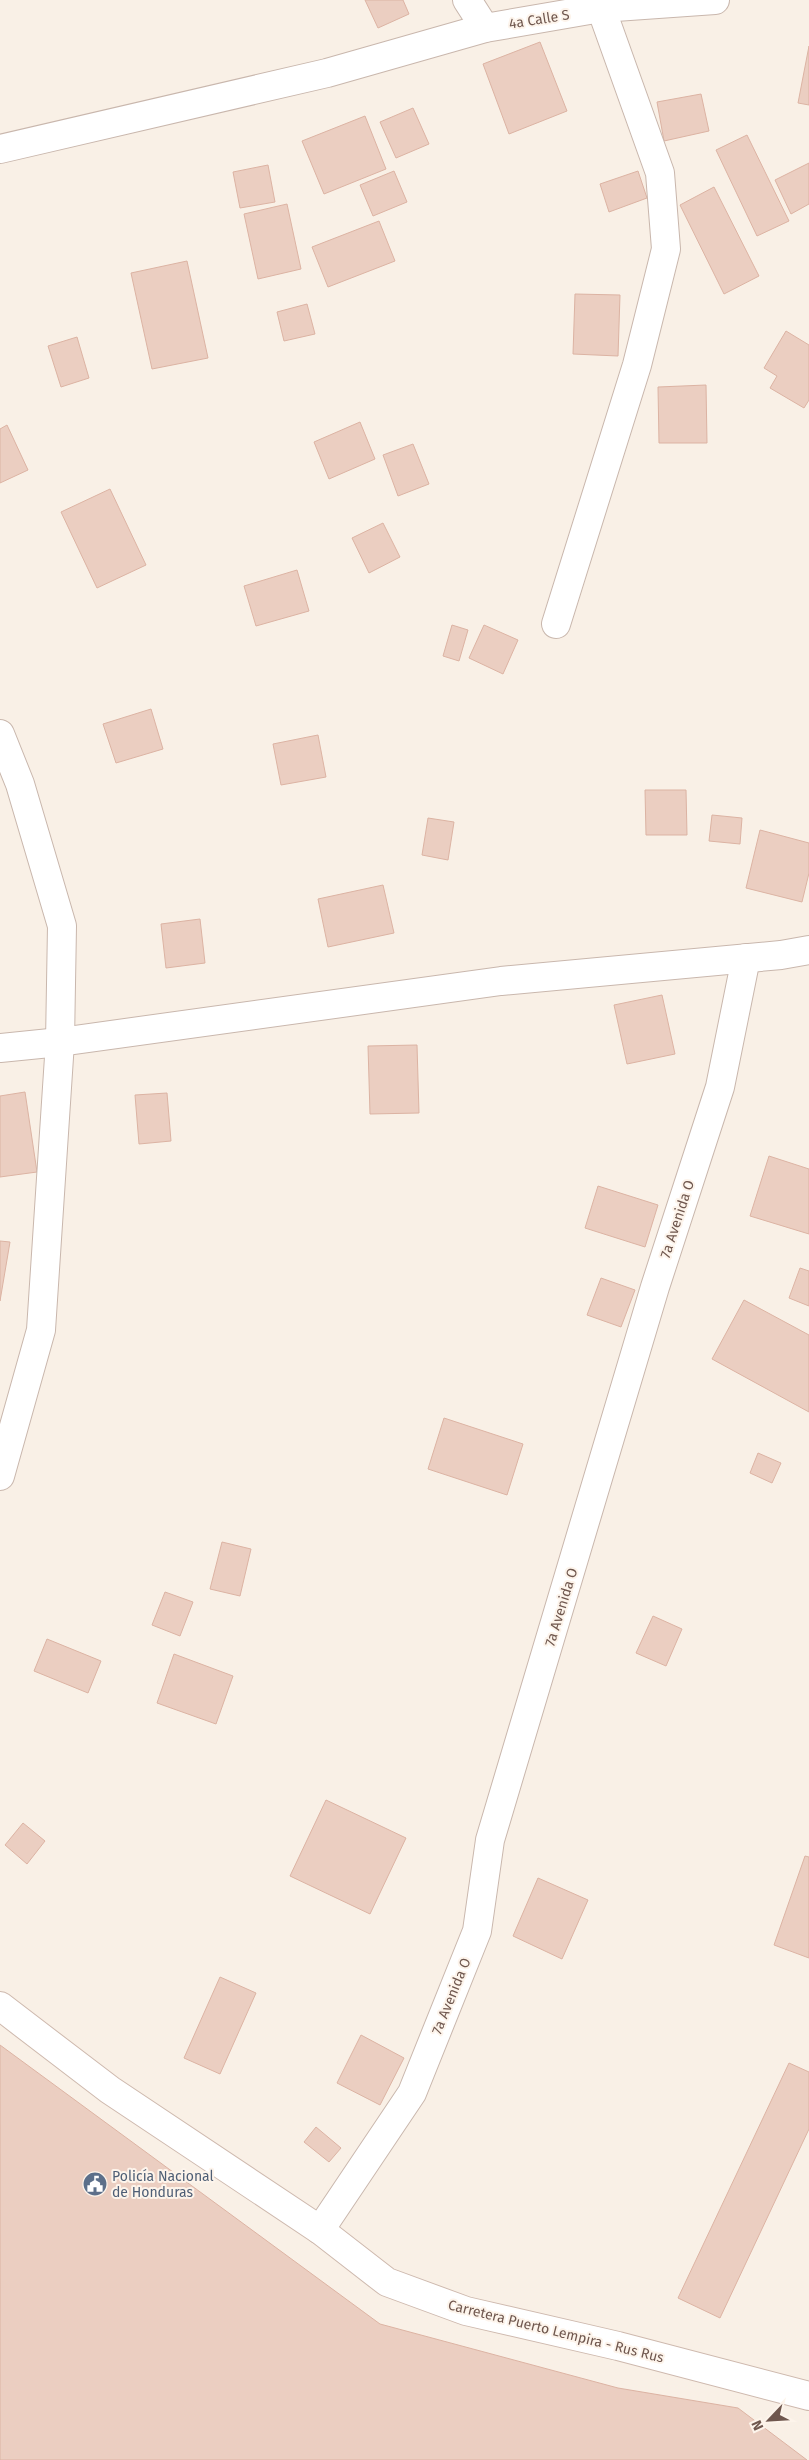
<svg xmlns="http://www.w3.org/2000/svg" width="809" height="2460" font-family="'Fira Sans',sans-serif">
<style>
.building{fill:#ebcec1;stroke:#dcb3a3}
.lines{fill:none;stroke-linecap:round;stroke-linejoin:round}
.street-casing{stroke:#c9b7ad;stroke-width:30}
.secondary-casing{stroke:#ceb9ae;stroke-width:30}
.street{stroke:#fff;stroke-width:28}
.secondary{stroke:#fff;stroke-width:28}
.labels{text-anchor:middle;stroke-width:4;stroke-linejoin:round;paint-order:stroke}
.street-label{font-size:14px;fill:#6f574e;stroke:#fdf4eb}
.service-label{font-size:14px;fill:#4e5e75;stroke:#fdf4eb;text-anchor:start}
</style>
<rect width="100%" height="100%" fill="#f9f0e6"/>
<g class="building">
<path d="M365,0H403L409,14L378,28Z"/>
<path d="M540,42L567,111L509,134L483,64Z"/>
<path d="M809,46V105L798,103Z"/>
<path d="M701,94L709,131L664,141L657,102Z"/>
<path d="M413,108L429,144L396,158L380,122Z"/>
<path d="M365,116L386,169L324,194L302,141Z"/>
<path d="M747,135L789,221L757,236L716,150Z"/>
<path d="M809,163V204L791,214L775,180Z"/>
<path d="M268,165L275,202L240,208L233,172Z"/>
<path d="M394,171L407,202L373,216L360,185Z"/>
<path d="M638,171L647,198L609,212L600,184Z"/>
<path d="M714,187L759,276L724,294L680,205Z"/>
<path d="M287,204L301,269L258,279L244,214Z"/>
<path d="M379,221L395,261L328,287L312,247Z"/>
<path d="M187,261L208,358L152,369L131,273Z"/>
<path d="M575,294L620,295L618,356L573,354Z"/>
<path d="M307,304L315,334L284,341L277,312Z"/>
<path d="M786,331L809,345V400L804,408L770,388L777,376L764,368Z"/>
<path d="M77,337L89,378L61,387L48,346Z"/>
<path d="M706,385L707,443H659L658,387Z"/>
<path d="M360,422L375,459L329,479L314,442Z"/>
<path d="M7,425L28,470L0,483V429Z"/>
<path d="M413,444L429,484L398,496L383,455Z"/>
<path d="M110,489L146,565L97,588L61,512Z"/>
<path d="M383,523L400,557L369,573L352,538Z"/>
<path d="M297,570L309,611L256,626L244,586Z"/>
<path d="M452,625L468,630L459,661L443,656Z"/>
<path d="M484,625L518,640L503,674L469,658Z"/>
<path d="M151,709L163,749L116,763L103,724Z"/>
<path d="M318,735L326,777L281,785L273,744Z"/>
<path d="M645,790H686L687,835H646Z"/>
<path d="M712,815L742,818L740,844L709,841Z"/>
<path d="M428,818L454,822L448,860L422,855Z"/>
<path d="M760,830L809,843V873L802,902L746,888Z"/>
<path d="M383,885L394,933L328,947L318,899Z"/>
<path d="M200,919L205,963L166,968L161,924Z"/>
<path d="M662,995L675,1054L627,1064L614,1005Z"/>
<path d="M417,1045L419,1113L370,1114L368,1046Z"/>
<path d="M25,1092L37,1172L0,1177V1096Z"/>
<path d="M167,1093L171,1141L139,1144L135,1095Z"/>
<path d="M769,1156L809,1169V1234L750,1216Z"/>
<path d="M598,1186L658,1205L645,1247L585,1228Z"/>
<path d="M0,1241L10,1242L0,1301Z"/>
<path d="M800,1268L809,1271V1306L789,1298Z"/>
<path d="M601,1278L635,1290L621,1327L587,1315Z"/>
<path d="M744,1300L809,1335V1412L712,1359Z"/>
<path d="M444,1418L523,1444L507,1495L428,1469Z"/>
<path d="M758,1453L781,1463L772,1483L750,1473Z"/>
<path d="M222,1542L251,1549L240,1596L210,1589Z"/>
<path d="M165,1592L193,1602L180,1636L152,1625Z"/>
<path d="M653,1616L682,1629L666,1666L636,1653Z"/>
<path d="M47,1639L101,1661L88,1693L34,1671Z"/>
<path d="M174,1654L233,1676L216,1724L157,1703Z"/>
<path d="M326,1800L406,1838L370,1914L290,1876Z"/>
<path d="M23,1823L45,1841L27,1864L5,1845Z"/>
<path d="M805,1856L809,1857V1958L774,1945Z"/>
<path d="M538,1878L588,1900L562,1959L513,1936Z"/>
<path d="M220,1977L256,1993L220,2074L184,2058Z"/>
<path d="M361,2035L404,2058L380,2105L337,2083Z"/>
<path d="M0,2045L380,2324L618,2388L738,2408L807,2460H0Z"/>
<path d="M789,2063L809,2072V2129L720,2318L678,2298Z"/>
<path d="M316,2127L341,2148L329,2162L304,2142Z"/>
</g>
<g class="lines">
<defs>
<g id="street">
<path d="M467,0L485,28"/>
<path d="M0,149L327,73L485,28L601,8L715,0"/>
<path d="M556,624L637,365L666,249L660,173L601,8"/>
<path d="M0,734L20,784L62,926L60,1042L41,1330L0,1476"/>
<path d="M0,1048L60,1042L501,981L781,955L809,950"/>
<path d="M320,2230L412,2093L477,1931L490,1840L655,1287L720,1087L746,958"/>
</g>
<path id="secondary" d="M0,2006L110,2090L320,2230L387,2282L466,2311L618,2346L809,2396"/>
</defs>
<use href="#street" class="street-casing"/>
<use href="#secondary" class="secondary-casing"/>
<use href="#street" class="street"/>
<use href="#secondary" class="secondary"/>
</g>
<defs>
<symbol id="civic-disc" viewBox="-11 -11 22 22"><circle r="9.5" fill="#5c6f8a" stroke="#fdf4eb"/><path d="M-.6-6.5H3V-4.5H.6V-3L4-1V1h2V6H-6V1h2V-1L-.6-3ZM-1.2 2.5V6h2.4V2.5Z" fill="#fff"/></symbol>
</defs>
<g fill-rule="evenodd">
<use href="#civic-disc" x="81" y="2170" width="28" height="28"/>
</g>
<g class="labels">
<g class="street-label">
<text transform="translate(539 19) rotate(-9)" y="5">4a Calle S</text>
<text transform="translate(677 1219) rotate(-72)" y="5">7a Avenida O</text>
<text transform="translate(561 1607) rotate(-73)" y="5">7a Avenida O</text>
<text transform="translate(451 1996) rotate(-68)" y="5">7a Avenida O</text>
<text transform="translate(556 2331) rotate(14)" y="5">Carretera Puerto Lempira - Rus Rus</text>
</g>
<g class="service-label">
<text x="112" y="2181">Policía Nacional<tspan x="112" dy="16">de Honduras</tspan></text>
</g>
</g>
<g transform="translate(769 2420) rotate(245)" stroke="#fdf4eb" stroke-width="4" paint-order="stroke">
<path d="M0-4L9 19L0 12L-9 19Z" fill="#6f574e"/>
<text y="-8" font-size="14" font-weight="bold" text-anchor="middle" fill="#6f574e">N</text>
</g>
</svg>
